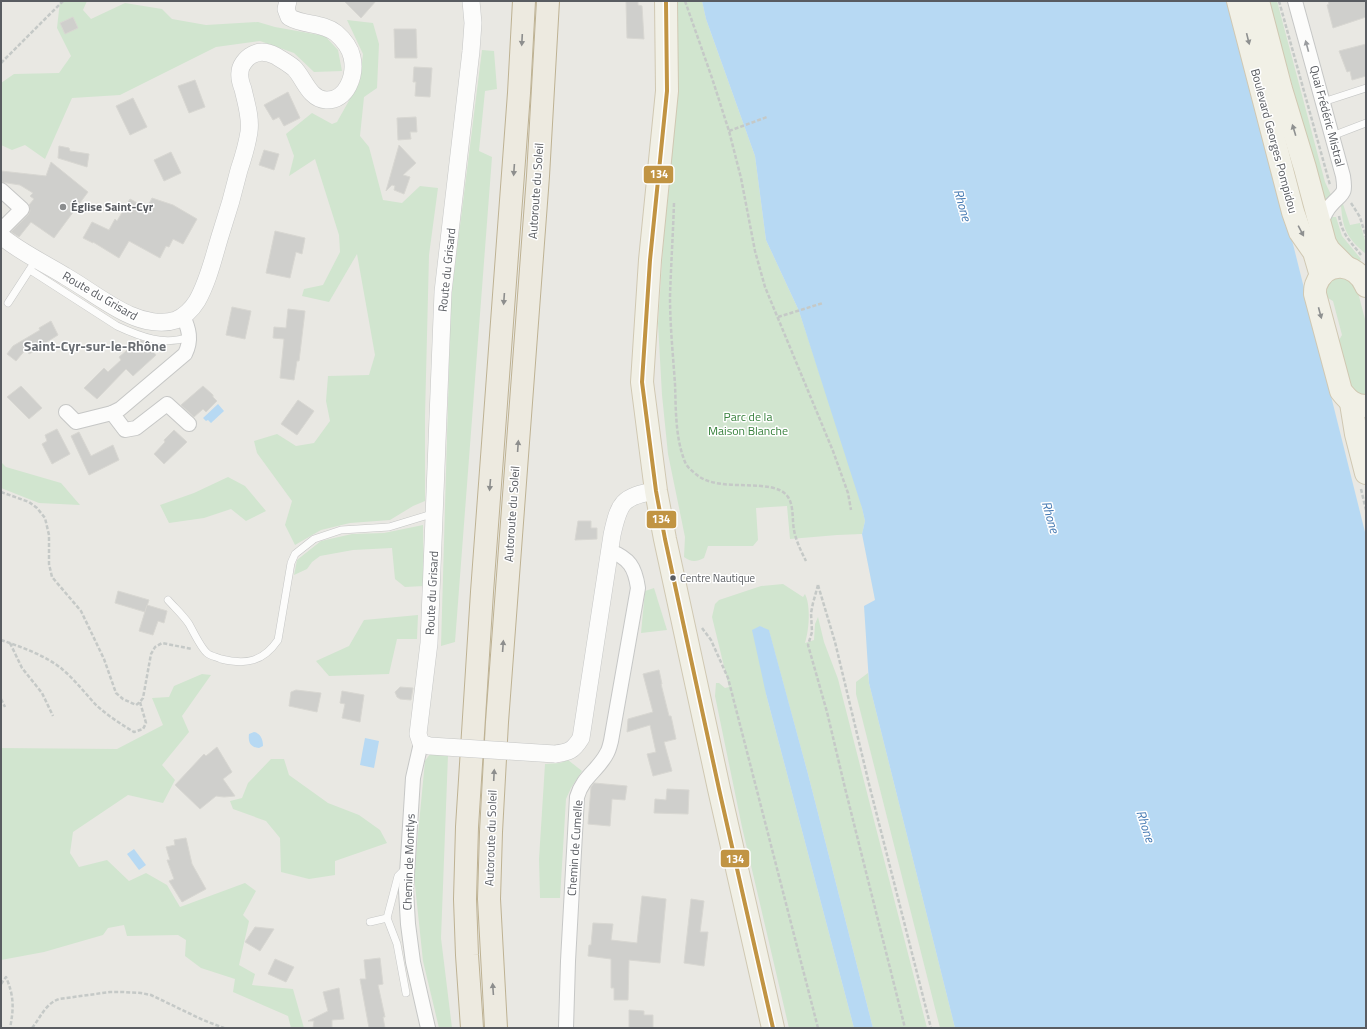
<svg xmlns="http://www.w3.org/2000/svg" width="1367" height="1029" font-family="'Titillium Web',sans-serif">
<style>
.green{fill:#d1e5cf}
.water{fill:#b7d9f3}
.building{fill:#cfcfcc;stroke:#d8d7d2}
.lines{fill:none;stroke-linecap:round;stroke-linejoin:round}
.service-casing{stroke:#c6c7c6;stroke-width:8}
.minor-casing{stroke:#c6c7c6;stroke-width:16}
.tertiary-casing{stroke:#c6c7c6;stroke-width:18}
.primary-casing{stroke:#d0c8b2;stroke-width:24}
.motorway-casing{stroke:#beb293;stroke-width:24}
.path{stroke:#c5c9c7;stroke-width:2.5;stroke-dasharray:4 2;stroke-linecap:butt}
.service{stroke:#fcfcfb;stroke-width:7}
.minor{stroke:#fcfcfb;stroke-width:14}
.tertiary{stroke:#fcfcfb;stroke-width:17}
.primary{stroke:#f1f0e6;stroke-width:22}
.motorway{stroke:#edeae0;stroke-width:22}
.tertiary-bridge-casing{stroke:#c6c7c6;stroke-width:18;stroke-linecap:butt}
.tertiary-bridge{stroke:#fcfcfb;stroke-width:17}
.bus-1-casing{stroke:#fff;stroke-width:7}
.bus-1{stroke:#c19443;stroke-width:4}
.oneway{fill:#8e9090}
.oneway2{fill:#8d8e8d}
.oneway3{fill:#9a9c9f}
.poi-dot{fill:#8b8d8e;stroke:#fff;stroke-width:1.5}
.bus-dot{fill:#595c61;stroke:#fff;stroke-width:1.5}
.labels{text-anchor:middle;stroke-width:3;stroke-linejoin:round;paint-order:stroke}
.bus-label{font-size:11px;fill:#595c61;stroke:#fff;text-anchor:start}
.street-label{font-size:12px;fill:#595c61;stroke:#fff}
.poi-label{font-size:12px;font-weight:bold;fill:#595c61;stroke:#fff;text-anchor:start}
.park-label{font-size:12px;fill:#38813d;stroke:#fff}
.water-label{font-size:13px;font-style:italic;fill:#4479b2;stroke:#fff}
.quarter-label{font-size:14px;font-weight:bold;fill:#6a6e73;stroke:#fff}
.line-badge{stroke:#fff;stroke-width:1.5}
.badge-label{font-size:11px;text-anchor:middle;font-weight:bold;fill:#fff}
</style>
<rect width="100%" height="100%" fill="#e9e8e3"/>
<g class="green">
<path d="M60,1H87L83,10L91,19L125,3L162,9L172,19L206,25L258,22L275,27L325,36L338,50L342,71L314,72L294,53L260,41L216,47L120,95L72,98L45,159L25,145L12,150L1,145V83L14,74L59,73L71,56L57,28Z"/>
<path d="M676,1H702L706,19L755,156L766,240L799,311L859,494L865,521L862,534L837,535L790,539L787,506L756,508L758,540L753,546H708L704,558C696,562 691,562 684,557L685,537L668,454L662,395L658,324L663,247L676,74Z"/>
<path d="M1269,1H1277L1325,182L1332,197L1321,212L1306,135Z"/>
<path d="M347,20L373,23L379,44L377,88L364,97L360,136L369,147L383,200L402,203L420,186L438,188L429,255L425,416V501L413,506L390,520L350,523L321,530L295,545L285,525L292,501L257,453L254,441L277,434L296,446L314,443L330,421L326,401L328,376L369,375L375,355L357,254L329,302L302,296L304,289L323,285L340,252L339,235L315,159L289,176L294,156L286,134L312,113L332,124L337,122L360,81L363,54Z"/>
<path d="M482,50L494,51L497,89L485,91L479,151L492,157L455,642L441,646L451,298Z"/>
<path d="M1343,204L1350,225L1360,223L1366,244V254C1347,238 1343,230 1341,206Z"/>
<path d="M1331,217H1336L1342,236L1361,259L1360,261L1346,255L1334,243L1330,221Z"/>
<path d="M1339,277H1343L1356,285L1366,323V395L1358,394L1351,388L1338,342L1342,335L1333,301L1326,297C1326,286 1328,281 1339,277Z"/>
<path d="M1,462L6,467L61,483L80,505L39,503L1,488Z"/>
<path d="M228,477L245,486L266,511L246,521L231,509L204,518L169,523L160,505L194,493Z"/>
<path d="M423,525L424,586L405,587L395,579L392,548L353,550L320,556L312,562L307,569L294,575L297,560L321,541L352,534L384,533Z"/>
<path d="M783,584L803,597L805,594C811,606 809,630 805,643L814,640L815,624L818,617L824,642L838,679L927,1028H873L808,774L769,631L760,626L766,694L854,1028H789L742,827L715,696L716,683H719L725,688L729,687L712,617L715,604L719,600L761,586Z"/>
<path d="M654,588L667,630L641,633L645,591Z"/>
<path d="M418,615L417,639H397L389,674L329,676L316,661L349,646L364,620Z"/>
<path d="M868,673L869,683L955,1028H940L856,694V682Z"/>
<path d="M202,674L211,675L182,716L189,732L162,765L175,780L163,803L128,795L73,832L70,853L79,867L107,860L129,881L146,873L167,885L180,907L245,883L256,891L243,915L249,921L239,965L255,974L252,985L293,989L304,1028H291L288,1016L233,992L235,979L201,968L185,956L186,940L178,935L127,936L124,925L108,928L103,935L44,952L1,960V748L117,749L163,725L152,698L169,697L174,686Z"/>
<path d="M430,754L448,755L441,938L452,1028H439L423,961L414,876L425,761Z"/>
<path d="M271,759H284L289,775L328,803L359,815L380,830L387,843L335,861V875L309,879L281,872L280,838L266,821L233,809L230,801L242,798L248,783Z"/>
<path d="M568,760L582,771L571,788L566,799L560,898H540L539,859L545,764L560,763Z"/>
</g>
<g class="water">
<path d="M702,1H1228L1294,248L1366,536V1028H955L869,683L864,606L875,600L862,534L865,521L862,508L799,311L766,240L755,156L706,19Z"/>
<path d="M218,404L224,411L211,423L208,420L206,421L203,418Z"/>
<path d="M760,626L769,630L808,774L873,1028H854L766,694L752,630Z"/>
<path d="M254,732C260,733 263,739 263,746L259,748C250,747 248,742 249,734Z"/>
<path d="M365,738L379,741L374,768L360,765Z"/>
<path d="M134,849L146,865L139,870L127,854Z"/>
</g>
<g class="building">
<path d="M344,1H376L361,18Z"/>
<path d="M626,1H638V5L642,6L644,39L627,38Z"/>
<path d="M1328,1H1366V17L1333,28L1327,5L1329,4Z"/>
<path d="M73,17L78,28L65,34L60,23Z"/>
<path d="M394,29H416L417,58H395Z"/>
<path d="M1366,44V76L1352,80L1350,71L1347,72L1339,51Z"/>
<path d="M414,67L432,68L430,97L415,96L416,82H413Z"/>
<path d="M195,80L205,107L189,113L178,86Z"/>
<path d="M288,92L300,118L284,126L279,117L273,120L264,105Z"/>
<path d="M133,98L147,127L130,135L116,106Z"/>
<path d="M416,117L417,132H410L411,139L398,140L397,118Z"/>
<path d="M399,145L416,163L403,175L410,177L404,194L394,190L395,186L392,185L386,191Z"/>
<path d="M59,146L69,148L70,151L89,154L87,167L58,158Z"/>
<path d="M264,150L279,154L274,170L259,165Z"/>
<path d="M171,152L181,173L164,181L154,160Z"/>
<path d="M51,162L88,192L54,238L31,222L19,237L11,232L28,215L30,211L29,205L34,199L30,196L33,193L20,185L1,182V171L46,176Z"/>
<path d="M152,198L173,205L197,219L183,244L173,239L169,247L166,246L160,258L129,241L119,258L93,242V243L83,238L92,222L109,230L115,219L117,221L130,199L147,208Z"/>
<path d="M275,231L305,238L302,254L296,252L290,278L266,273Z"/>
<path d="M232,307L251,311L245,339L226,335Z"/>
<path d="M288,309L305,311L299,361H297L294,380L280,378L284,339L273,338L274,327L286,328Z"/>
<path d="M51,321L58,335L42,345V347L29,354L26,349L16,361L7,354L13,346L40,330L39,328Z"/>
<path d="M139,340L145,342L156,355L133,376L126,369L97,399L84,388L104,368L108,372L121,360L119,357Z"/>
<path d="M21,386L42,408L29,419L7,397Z"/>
<path d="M203,386L213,395V397L217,401L206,412L203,409L194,417L181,405Z"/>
<path d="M298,400L314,411L297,435L281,424Z"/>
<path d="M57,429L70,454L52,464L42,444L47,441L45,435Z"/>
<path d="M174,430L187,442L164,464L154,454L165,442L164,440Z"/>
<path d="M79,432L91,456L113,445L119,460L89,475L71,436Z"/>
<path d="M578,521H591V528H597V539L575,540Z"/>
<path d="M118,591L149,600L145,612L115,603Z"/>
<path d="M147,605L167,611L164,623L158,621L153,635L139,631Z"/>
<path d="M659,670L662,684H661L669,716H671L676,739L664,742L672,771L653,776L647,754L656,752L650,725L627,732L628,719L653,712L643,674Z"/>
<path d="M400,687L413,688L411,700L400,699L397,697L395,692Z"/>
<path d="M296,690L321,693L317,712L289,706L291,692Z"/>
<path d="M342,691L364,695L360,722L342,718L345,704L340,703Z"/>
<path d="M217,747L232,772L223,779L235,796L224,797L216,796L200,809L175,785L204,754L206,756Z"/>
<path d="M594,783L627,786L625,800L612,799L610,826L588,824L591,787Z"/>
<path d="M667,789L689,790L688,814L654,813L655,799L666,800Z"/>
<path d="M186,838L192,864L206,889L182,902L169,881L174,879L167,860H170L166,847L175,845L174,840Z"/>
<path d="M642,896L666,899L660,963L629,960L628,1000H614V988H611V959L588,956L589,945H591L593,923L613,924L611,940L637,943Z"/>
<path d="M691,899L704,901L700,932H708L704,966L684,963Z"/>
<path d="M255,927L274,929L260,951L245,942Z"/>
<path d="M380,958L383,984L378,985L385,1017H383L385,1028H369L360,979H366L364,960Z"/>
<path d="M275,959L294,967L286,982L268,974Z"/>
<path d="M339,988L344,1019L332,1020V1028H313L314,1021H308L328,1011L323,992Z"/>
<path d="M629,1010L644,1011V1015H653V1028H629Z"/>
</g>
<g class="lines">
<defs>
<g id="service">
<path d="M1323,102L1366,88"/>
<path d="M1332,136L1366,123"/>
<path d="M30,270L117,326C141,337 164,346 189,337"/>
<path d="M8,303L32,266"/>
<path d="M168,600C175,608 183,615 189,624C193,631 201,648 207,653C210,656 217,657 221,659C246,665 263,662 278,640L291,563L295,554L314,539L341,530L389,527L435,513"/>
<path d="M387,918L397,944L406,993"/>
<path d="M370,922L387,918L398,876L406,868"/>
</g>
<g id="minor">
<path d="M1295,1L1343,176C1346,195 1343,192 1331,205C1326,210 1323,218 1320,225"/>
<path d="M1,190L22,209L1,230"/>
<path d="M66,412L76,422L112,413L120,409L185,354C192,340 189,329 183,316"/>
<path d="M112,413L125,430L136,428L167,404L189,424"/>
<path d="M421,743L413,778L406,890L408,924L413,962L428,1028"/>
<path d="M566,1028L568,961L577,797C583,776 598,771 607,753C609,750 610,745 611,741L638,588C635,567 629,558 610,551"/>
</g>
<g id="tertiary">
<path d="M1,236C20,252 44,263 65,276C86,288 109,306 130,315C143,321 162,325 176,320C185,316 192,309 197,301C209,280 214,255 221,233C228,212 234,191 239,170C243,158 247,145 249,132C251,117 246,103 243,89C241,84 239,78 240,72C240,66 246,58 252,55C260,50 268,52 276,56C282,60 288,63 294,68C304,78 309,99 326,100C347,101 356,75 352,57C350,48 343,39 336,33C322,22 304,26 289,17L286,9L288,1"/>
<path d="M430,746L421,743L418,734L429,643L443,292L471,51L473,23L471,1"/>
<path d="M555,754C569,752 573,751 581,738L612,535C619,503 622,496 656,491"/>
</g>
<g id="primary">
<path d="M666,1L667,91L650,260L642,382L656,491L665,539L719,789L773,1028"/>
<path d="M1238,1L1293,212L1300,232L1314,252L1321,276"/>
<path d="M1258,1L1281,89L1305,168L1325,243L1329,250L1345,266"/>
<path d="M1366,286C1357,262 1325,259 1316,285C1315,287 1315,291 1315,294L1341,391C1348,400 1354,406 1366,406"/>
<path d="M1351,403L1356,434L1366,473"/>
</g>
<g id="motorway">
<path d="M472,1028L467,955L465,899L467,827L482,592L519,93L524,1"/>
<path d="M496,1028L489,899L491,832L497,722L538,176L548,1"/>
</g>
</defs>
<use href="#service" class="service-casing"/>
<use href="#minor" class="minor-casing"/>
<use href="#tertiary" class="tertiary-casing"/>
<use href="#primary" class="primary-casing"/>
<use href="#motorway" class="motorway-casing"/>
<g class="path">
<path d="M685,1L712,78L729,131L741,178L755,251L765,287L833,451L848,493L851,510"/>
<path d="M1279,1L1330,185"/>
<path d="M1,63L63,1"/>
<path d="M729,131L767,117"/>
<path d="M674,203C673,234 671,265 670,296C670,325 673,355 675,384C676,409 675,437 685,462C687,467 692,471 697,475C720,494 774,476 788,497C794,506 792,520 794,530C796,541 801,551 806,561"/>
<path d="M1351,203L1360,217L1366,237"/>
<path d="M1339,216C1342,234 1350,241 1361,255"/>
<path d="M778,317L823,303"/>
<path d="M1361,489L1366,510"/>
<path d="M1,492L29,502L37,508L45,518L49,535V564L52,577L81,611L104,659L116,693L123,699L136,705L140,702L143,698L151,654L155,647L162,643L192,649"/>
<path d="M818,585L835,642L870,788L931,1028"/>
<path d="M818,585L813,603L811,613L812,632L808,645L827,712L845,788L905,1028"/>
<path d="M702,628L711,640L728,678L818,1028"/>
<path d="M1,640C21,647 45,655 62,669C75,680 85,693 96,705C107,715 122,725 134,732L143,729L146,723L140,702"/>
<path d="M10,643L22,668L42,693L53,716"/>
<path d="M1,699L5,707"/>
<path d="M1,984L6,977C14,996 14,1008 10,1028"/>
<path d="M32,1028C41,1017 45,1004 59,999L110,992H123L141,993L151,995L203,1020L224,1028"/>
</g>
<use href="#service" class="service"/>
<use href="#minor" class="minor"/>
<use href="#tertiary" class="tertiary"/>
<use href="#primary" class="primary"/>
<use href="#motorway" class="motorway"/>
<defs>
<path id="tertiary-bridge" d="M430,746L555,754"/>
</defs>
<use href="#tertiary-bridge" class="tertiary-bridge-casing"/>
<use href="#tertiary-bridge" class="tertiary-bridge"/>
<defs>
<path id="bus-1" d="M666,1L667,91L650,260L642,382L656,491L665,539L719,789L773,1028"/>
</defs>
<use href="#bus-1" class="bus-1-casing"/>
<use href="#bus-1" class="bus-1"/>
</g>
<defs><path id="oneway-solid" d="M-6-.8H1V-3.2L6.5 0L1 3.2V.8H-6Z"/></defs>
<g class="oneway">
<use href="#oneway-solid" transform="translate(1248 39) rotate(76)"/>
<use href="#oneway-solid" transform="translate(1294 130) rotate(-107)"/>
<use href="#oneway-solid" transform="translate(1301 231) rotate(62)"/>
<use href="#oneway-solid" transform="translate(1320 313) rotate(75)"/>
</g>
<g class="oneway2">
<use href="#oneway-solid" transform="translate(522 40) rotate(93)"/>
<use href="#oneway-solid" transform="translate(514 170) rotate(94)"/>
<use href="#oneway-solid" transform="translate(504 299) rotate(94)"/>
<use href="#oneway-solid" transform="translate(518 446) rotate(-86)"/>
<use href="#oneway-solid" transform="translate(490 485) rotate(95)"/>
<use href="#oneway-solid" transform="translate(503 646) rotate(-86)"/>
<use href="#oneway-solid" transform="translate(494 775) rotate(-87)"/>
<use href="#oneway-solid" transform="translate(493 989) rotate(-94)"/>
</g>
<use class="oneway3" href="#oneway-solid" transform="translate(1307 46) rotate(-105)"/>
<circle class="poi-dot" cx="63" cy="207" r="4"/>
<circle class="bus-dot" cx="673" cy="578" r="3.5"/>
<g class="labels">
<g class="bus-label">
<text x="680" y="582">Centre Nautique</text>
</g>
<g class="street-label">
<text transform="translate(1327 116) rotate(75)" y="4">Quai Frédéric Mistral</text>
<text transform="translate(1274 141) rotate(75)" y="4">Boulevard Georges Pompidou</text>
<text transform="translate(536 191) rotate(-86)" y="4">Autoroute du Soleil</text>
<text transform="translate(447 270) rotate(-84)" y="4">Route du Grisard</text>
<text transform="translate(100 296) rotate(30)" y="4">Route du Grisard</text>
<text transform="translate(512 514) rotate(-86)" y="4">Autoroute du Soleil</text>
<text transform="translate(432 593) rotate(-87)" y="4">Route du Grisard</text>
<text transform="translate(491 838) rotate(-88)" y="4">Autoroute du Soleil</text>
<text transform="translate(575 848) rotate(-86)" y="4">Chemin de Cumelle</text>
<text transform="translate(409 862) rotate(-88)" y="4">Chemin de Montlys</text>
</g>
<g class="poi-label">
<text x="71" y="211">Église Saint-Cyr</text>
</g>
<g class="park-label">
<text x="748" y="421">Parc de la<tspan x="748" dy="14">Maison Blanche</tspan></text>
</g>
<g class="water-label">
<text transform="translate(963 205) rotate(74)" y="5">Rhone</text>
<text transform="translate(1051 517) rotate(74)" y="5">Rhone</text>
<text transform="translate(1146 826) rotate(72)" y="5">Rhone</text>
</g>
<g class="quarter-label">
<text x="95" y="351">Saint-Cyr-sur-le-Rhône</text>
</g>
</g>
<g class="line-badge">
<rect x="643" y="165" width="31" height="19" rx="4" fill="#c19443"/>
<rect x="646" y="510" width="31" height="19" rx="4" fill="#c19443"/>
<rect x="720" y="849" width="30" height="19" rx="4" fill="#c19443"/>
</g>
<g class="badge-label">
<text x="659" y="178">134</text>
<text x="661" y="523">134</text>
<text x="735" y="863">134</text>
</g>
<rect width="1367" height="1029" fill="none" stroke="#595c61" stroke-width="4"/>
</svg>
